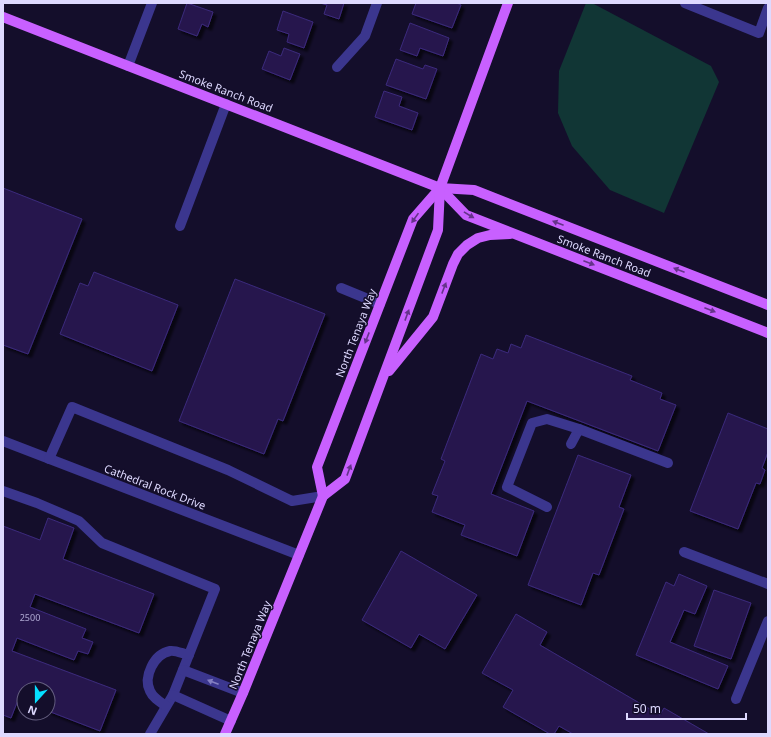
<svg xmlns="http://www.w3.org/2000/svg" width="771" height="737" font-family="'Noto Sans',sans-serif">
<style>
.green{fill:#113635}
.building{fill:#25194e;stroke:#3c297c;filter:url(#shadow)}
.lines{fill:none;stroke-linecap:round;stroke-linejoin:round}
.minor{stroke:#3b368e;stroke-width:10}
.major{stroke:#c860ff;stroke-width:10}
.oneway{fill:#65338a}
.oneway2{fill:#847fc1}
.labels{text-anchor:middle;stroke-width:3;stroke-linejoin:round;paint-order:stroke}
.number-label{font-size:9px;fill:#b0a9d3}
.street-label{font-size:11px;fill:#ded9ff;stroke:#140e2b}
</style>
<defs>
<filter id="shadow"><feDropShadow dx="3.5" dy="3.5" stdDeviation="1" flood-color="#0009"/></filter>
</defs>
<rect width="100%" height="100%" fill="#140e2b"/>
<path class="green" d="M586,3H592L711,66L719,82L664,213L610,190L572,146L558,113L559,71Z"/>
<g class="building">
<path d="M187,3L213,12L208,27L202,24L197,36L178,29Z"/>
<path d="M320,3H344L339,19L324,14L327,5Z"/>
<path d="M416,3H457L461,5L452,28L412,14Z"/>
<path d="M283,11L313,22L304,48L287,42L289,34L277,30Z"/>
<path d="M410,23L449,38L443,56L420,48L417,56L400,50Z"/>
<path d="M284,48L300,54L290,80L262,69L269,51L281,56Z"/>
<path d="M396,59L423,69L425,65L437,69L426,99L386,85Z"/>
<path d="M384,91L402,97L399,106L418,113L412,130L375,117Z"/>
<path d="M3,188L82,219L28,354L3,345Z"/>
<path d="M94,272L178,305L152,371L60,334L80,283L88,286Z"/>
<path d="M235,279L325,314L283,421L278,419L264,454L179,421Z"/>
<path d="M526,335L632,376L630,380L662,393L660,399L676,405L658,451L527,401L491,494L534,511L517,556L461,535L465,525L432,512L438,496L432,494L445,461L441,459L481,354L493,359L497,349L508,353L511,344L521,348Z"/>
<path d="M728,413L768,429V452L762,468L765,470L760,484L756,483L738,529L690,511Z"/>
<path d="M578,455L631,475L619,507L624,509L599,575L593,573L581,605L528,585Z"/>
<path d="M48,518L74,528L63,559L154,594L139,633L35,594L30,607L86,629L82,638L93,642L88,654L78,651L74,660L17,638L12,651L116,690L100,731L48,711V689H24V702L18,700L11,718L3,715V526L40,540Z"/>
<path d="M401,551L477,595L445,649L419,634L411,648L362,620Z"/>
<path d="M679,574L707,586L695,614L684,610L670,642L728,666L718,689L636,655L666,582L674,586Z"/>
<path d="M714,590L751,603L731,659L694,646Z"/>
<path d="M516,614L547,632L540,645L660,715L664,708L709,734H573L559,726L554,734H550L503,707L513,690L482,673Z"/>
</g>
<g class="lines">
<g class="minor">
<path d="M685,3L759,33L768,8"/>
<path d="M128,66L152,3"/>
<path d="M337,67L365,36L377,3"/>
<path d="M180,226L226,104"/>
<path d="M341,288L380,304"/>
<path d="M3,441L299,555"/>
<path d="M571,444L579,429L668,463"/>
<path d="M49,459L72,407L228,470L292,501L323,496"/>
<path d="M3,491L37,503L79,521L102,543L215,589L173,695L150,734"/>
<path d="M547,507L507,487L532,423L547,419L579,429"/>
<path d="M684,552L768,584"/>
<path d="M183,670L243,693"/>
<path d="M173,695L231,721"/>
<path d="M736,699L768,621"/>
<path d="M166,706C160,702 153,698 150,691C143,677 154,654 170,651C176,650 183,654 189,655"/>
</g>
<g class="major">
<path d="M3,17L440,188L474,190L768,305"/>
<path d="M440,188L466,215L768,333"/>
<path d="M389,371L433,317L453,264L458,254L467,245L478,238L490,235L510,234"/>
<path d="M323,496L317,467L413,219L440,188"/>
<path d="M225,734L243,693L323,496L345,479L438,230L440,188L508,3"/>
</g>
</g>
<defs><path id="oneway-solid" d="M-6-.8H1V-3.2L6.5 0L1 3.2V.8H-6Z"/></defs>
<g class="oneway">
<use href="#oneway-solid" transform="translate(469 215) rotate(31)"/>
<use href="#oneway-solid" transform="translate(415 218) rotate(125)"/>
<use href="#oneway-solid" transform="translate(558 223) rotate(-159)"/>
<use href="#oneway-solid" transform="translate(589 263) rotate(21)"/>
<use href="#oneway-solid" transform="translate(679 270) rotate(-159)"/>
<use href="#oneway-solid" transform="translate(444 288) rotate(-69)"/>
<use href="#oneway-solid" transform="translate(710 310) rotate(21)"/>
<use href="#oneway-solid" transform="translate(407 315) rotate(-70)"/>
<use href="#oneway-solid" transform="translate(367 338) rotate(111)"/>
<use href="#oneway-solid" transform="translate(349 470) rotate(-70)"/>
</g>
<use class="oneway2" href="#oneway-solid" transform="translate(213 682) rotate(-159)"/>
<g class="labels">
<g class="number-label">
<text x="30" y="621">2500</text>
</g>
<g class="street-label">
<text transform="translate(226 91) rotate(21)" y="4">Smoke Ranch Road</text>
<text transform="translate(604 256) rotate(21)" y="4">Smoke Ranch Road</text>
<text transform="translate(356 333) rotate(-69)" y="4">North Tenaya Way</text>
<text transform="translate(155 487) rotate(21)" y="4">Cathedral Rock Drive</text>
<text transform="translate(250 645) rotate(-68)" y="4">North Tenaya Way</text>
</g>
</g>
<rect width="771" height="737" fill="none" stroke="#ded9ff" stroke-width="8"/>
<g transform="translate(36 701) rotate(201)"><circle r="19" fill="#140e2b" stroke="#655f80"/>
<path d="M0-3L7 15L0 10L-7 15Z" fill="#05dfff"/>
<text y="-6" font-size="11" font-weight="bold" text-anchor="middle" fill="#ded9ff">N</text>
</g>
<path d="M627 713v6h119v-6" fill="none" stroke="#ded9ff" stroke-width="2"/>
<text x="633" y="713" font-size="12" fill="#ded9ff" stroke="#140e2b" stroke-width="3" paint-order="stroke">50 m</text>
</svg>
